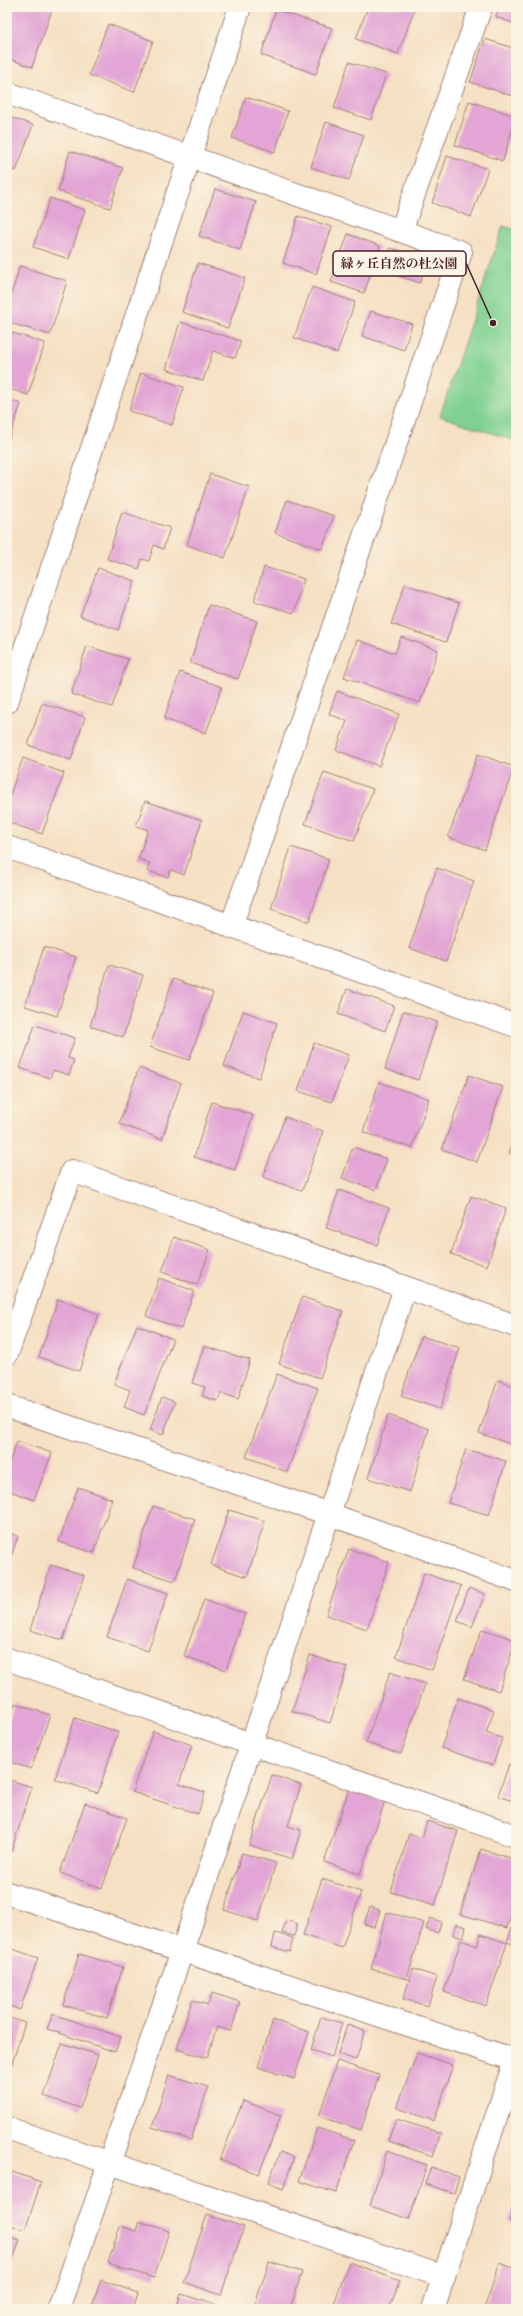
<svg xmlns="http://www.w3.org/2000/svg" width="523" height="2316" font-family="'Old Standard TT','Noto Serif JP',serif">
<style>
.green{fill:#7fd192;stroke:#64785e}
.building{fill:#e2a5d5}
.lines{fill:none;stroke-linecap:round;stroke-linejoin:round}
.minor-casing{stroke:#a08077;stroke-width:24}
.minor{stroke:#fff;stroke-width:22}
.leader{fill:none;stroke:#4a1f2b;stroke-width:1.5}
.callout-dot{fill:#4a1f2b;stroke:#fcf5e5;stroke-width:1.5}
.callout{fill:#fcf5e5;stroke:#4a1f2b;stroke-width:1.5}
.callout-label{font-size:13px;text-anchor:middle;font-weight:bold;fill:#4a1f2b}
</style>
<rect width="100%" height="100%" fill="#fcf5e5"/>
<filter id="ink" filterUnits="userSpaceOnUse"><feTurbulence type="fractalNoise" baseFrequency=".025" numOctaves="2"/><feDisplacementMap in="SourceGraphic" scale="8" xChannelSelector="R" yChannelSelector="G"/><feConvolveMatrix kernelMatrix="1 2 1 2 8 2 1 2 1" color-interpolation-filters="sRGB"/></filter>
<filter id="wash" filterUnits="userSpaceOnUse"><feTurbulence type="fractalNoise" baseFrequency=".012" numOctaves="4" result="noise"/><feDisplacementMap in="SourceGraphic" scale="16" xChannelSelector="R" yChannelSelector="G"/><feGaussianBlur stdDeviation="0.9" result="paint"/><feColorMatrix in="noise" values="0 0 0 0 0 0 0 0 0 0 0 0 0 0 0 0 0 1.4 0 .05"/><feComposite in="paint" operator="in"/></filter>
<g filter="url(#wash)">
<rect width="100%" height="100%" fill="#f5e0c3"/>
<path class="green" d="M503,226L516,230V441L440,416Z"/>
<g id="blocks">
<g class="building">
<path d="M7,7H44L52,10L32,67L7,58Z"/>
<path d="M368,7L415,8L398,54L356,39Z"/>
<path d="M499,7H516V24L496,17Z"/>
<path d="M276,10L332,28L316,74L261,55Z"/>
<path d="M108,24L153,41L134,92L89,75Z"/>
<path d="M485,39L516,49V97L470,82Z"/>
<path d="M349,62L386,74L371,120L334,108Z"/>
<path d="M246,97L288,111L275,152L232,138Z"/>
<path d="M469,101L516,116L503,161L455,145Z"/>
<path d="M7,116L33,125L16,171L7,168Z"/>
<path d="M326,122L364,135L349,180L311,167Z"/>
<path d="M70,151L123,168L110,208L58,191Z"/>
<path d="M447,156L488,169L471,217L432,203Z"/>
<path d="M215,189L256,202L240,250L199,236Z"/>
<path d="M50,198L85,210L69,259L33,247Z"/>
<path d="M298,216L332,227L316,274L283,263Z"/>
<path d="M348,234L380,246L364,293L331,282Z"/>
<path d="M390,248L428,260L420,283L383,271Z"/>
<path d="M198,263L245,278L228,328L182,312Z"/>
<path d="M20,266L67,281L50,335L7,322V308Z"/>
<path d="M312,287L355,302L337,353L294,338Z"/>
<path d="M371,311L412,324L404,350L362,336Z"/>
<path d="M180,322L241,341L235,358L213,351L203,381L166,369Z"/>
<path d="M7,331L45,343L28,395L7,388Z"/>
<path d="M141,373L184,387L172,425L129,411Z"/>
<path d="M7,399L21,404L7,444Z"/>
<path d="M210,474L249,487L225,558L187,545Z"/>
<path d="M287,500L334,516L322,549L275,533Z"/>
<path d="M122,512L170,528L163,549L154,545L149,561L142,559L139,569L107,559Z"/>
<path d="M264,567L304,579L294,613L254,601Z"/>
<path d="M98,568L135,581L118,630L80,616Z"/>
<path d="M405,584L459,603L446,642L391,624Z"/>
<path d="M209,605L257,621L238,679L190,663Z"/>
<path d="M401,637L438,650L420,703L344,677L357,640L395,653Z"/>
<path d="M87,646L128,659L112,707L71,694Z"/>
<path d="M180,672L222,687L206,733L164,719Z"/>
<path d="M337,691L399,714L379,766L336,750L347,721L329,714Z"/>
<path d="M42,703L85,717L71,760L28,745Z"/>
<path d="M478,754L514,767L485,850L448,837Z"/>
<path d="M23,758L64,773L42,834L7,822V803Z"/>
<path d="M324,772L373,789L354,841L305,824Z"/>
<path d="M145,801L202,820L184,875L171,870L168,877L147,871L150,863L138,859L148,830L136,826Z"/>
<path d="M291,847L329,859L309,922L271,909Z"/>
<path d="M437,868L474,881L446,961L409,948Z"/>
<path d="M44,947L76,957L57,1016L25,1006Z"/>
<path d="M109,965L143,975L123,1037L90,1026Z"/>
<path d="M173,979L213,993L189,1060L150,1047Z"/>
<path d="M347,989L394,1006L385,1031L338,1014Z"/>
<path d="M243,1011L277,1023L259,1078L224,1066Z"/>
<path d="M403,1011L437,1022L418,1080L385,1069Z"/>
<path d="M35,1025L75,1038L68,1058L74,1060L69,1075L53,1070L50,1078L20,1068Z"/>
<path d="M314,1043L349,1055L332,1102L298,1091Z"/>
<path d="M139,1068L181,1083L162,1139L119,1124Z"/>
<path d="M469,1075L503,1087L477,1162L442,1149Z"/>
<path d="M379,1082L429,1099L412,1148L363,1132Z"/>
<path d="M212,1102L253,1115L235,1170L194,1157Z"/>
<path d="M285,1117L323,1131L302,1191L263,1177Z"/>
<path d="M516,1135V1155L509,1153Z"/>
<path d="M353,1147L387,1159L376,1190L342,1178Z"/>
<path d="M339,1190L389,1208L377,1245L326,1228Z"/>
<path d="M471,1196L506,1208L487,1266L451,1254Z"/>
<path d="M174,1237L210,1250L197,1285L162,1272Z"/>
<path d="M159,1278L194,1291L181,1329L146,1316Z"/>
<path d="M302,1297L343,1311L320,1378L279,1364Z"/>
<path d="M58,1299L99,1314L79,1371L39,1357Z"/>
<path d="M137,1325L173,1339L144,1415L124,1407L130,1390L114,1384Z"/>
<path d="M421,1336L460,1348L440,1409L401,1396Z"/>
<path d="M204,1346L250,1360L238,1399L221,1393L218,1401L202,1396L205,1387L192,1383Z"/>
<path d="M277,1374L318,1388L287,1472L246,1457Z"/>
<path d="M498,1380L516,1387V1446L479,1433Z"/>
<path d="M162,1397L175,1402L163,1435L150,1430Z"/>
<path d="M388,1415L429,1429L410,1492L368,1478Z"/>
<path d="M17,1441L52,1453L34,1500L7,1490V1469Z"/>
<path d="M466,1449L506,1461L489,1515L448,1503Z"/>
<path d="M78,1487L112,1499L94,1553L59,1542Z"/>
<path d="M153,1506L195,1519L175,1581L133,1568Z"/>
<path d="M229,1510L265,1521L247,1577L211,1565Z"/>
<path d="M7,1532L18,1536L7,1569Z"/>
<path d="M349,1549L389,1562L367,1629L326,1615Z"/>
<path d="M51,1565L84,1575L63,1640L30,1630Z"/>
<path d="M424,1573L461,1586L432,1670L396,1657Z"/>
<path d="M127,1579L168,1593L148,1651L107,1637Z"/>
<path d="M469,1588L485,1594L472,1627L457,1621Z"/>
<path d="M204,1599L245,1614L226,1670L184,1656Z"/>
<path d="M482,1629L516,1640L499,1691L464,1679Z"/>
<path d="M310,1655L347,1667L330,1723L292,1711Z"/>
<path d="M390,1672L425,1684L401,1754L366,1743Z"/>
<path d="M458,1698L494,1710L486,1733L502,1738L493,1765L441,1748Z"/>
<path d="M15,1703L50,1715L31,1769L7,1761V1726Z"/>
<path d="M75,1718L118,1732L98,1793L55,1779Z"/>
<path d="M153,1731L192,1745L179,1784L205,1792L198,1814L132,1792Z"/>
<path d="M509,1764L516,1767V1802L498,1796Z"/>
<path d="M272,1775L301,1785L288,1826L301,1830L292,1859L249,1845Z"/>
<path d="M7,1779L32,1787L11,1852L7,1851Z"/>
<path d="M349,1789L385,1801L360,1874L324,1862Z"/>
<path d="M85,1803L127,1818L102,1888L60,1873Z"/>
<path d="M427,1821L458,1831L435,1905L391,1892L409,1834L422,1838Z"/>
<path d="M481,1849L516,1860V1899L507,1928L460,1914Z"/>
<path d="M242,1853L276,1863L258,1921L224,1910Z"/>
<path d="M322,1879L361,1892L342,1948L303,1935Z"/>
<path d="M370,1907L380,1910L375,1927L364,1924Z"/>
<path d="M387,1912L424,1923L407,1979L371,1969Z"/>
<path d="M430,1918L441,1922L438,1933L426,1929Z"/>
<path d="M286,1920L298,1924L294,1936L282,1933Z"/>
<path d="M456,1924L466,1927L463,1938L453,1935Z"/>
<path d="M512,1927L516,1928V1945L507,1942Z"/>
<path d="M275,1933L293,1938L290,1952L272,1947Z"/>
<path d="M481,1934L507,1943L486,2006L444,1992L461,1940L477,1946Z"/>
<path d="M7,1947L38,1958L20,2010L7,2005Z"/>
<path d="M79,1954L123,1967L107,2018L63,2005Z"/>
<path d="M413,1969L437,1977L428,2006L403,1999Z"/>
<path d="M212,1993L240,2002L231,2031L217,2027L207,2058L177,2049L192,2000L208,2005Z"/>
<path d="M53,2014L121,2037L115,2052L47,2029Z"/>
<path d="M7,2017L25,2023L7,2079Z"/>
<path d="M321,2017L342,2023L332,2057L311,2050Z"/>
<path d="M273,2020L309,2032L294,2079L258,2067Z"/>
<path d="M347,2025L365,2031L356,2060L338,2054Z"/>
<path d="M62,2043L98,2055L80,2108L44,2096Z"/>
<path d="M417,2053L453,2065L434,2121L397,2108Z"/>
<path d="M337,2061L379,2075L361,2130L319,2116Z"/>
<path d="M169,2075L208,2087L191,2140L152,2127Z"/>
<path d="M243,2101L281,2115L259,2174L220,2160Z"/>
<path d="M396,2119L441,2133L433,2156L388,2141Z"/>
<path d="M317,2128L354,2140L336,2193L299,2181Z"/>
<path d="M387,2151L427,2165L409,2219L370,2206Z"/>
<path d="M280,2152L294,2157L283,2189L268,2183Z"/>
<path d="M431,2167L459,2177L454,2193L425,2184Z"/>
<path d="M7,2170L41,2182L25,2230L7,2224Z"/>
<path d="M516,2202V2223L509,2221Z"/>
<path d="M207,2215L244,2227L221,2295L184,2282Z"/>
<path d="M139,2221L169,2231L154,2278L108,2263L120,2226L136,2231Z"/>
<path d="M7,2236L20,2240L7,2277Z"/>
<path d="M269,2262L302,2272L290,2309H262L254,2307Z"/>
<path d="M349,2262L400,2281L389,2309H332Z"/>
<path d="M500,2263L516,2269V2309H484Z"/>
<path d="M101,2280L138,2293L133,2309H91Z"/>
<path d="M181,2294L219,2306V2309H176Z"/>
</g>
</g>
</g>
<g filter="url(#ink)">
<use href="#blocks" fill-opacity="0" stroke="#a08077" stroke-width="1"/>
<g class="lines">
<defs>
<g id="minor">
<path d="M7,93L461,252L231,927"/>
<path d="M401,231L481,7"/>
<path d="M7,702L240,7"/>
<path d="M7,847L516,1026"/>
<path d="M7,1354L72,1171L516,1326"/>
<path d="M7,1406L329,1514L516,1581"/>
<path d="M7,1659L516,1836"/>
<path d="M7,1893L515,2060"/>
<path d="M7,2128L444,2277"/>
<path d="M59,2309L182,1951L405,1288"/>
<path d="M433,2309L516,2057"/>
</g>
</defs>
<use href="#minor" class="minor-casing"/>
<use href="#minor" class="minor"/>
</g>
</g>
<path class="leader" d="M493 323L466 263"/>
<circle class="callout-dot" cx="493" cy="323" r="4"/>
<rect class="callout" x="333" y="251" width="133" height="25" rx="4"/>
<g class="callout-label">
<text x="399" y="268">緑ヶ丘自然の杜公園</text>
</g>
<rect width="523" height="2316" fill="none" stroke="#fcf5e5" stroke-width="24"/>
</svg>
